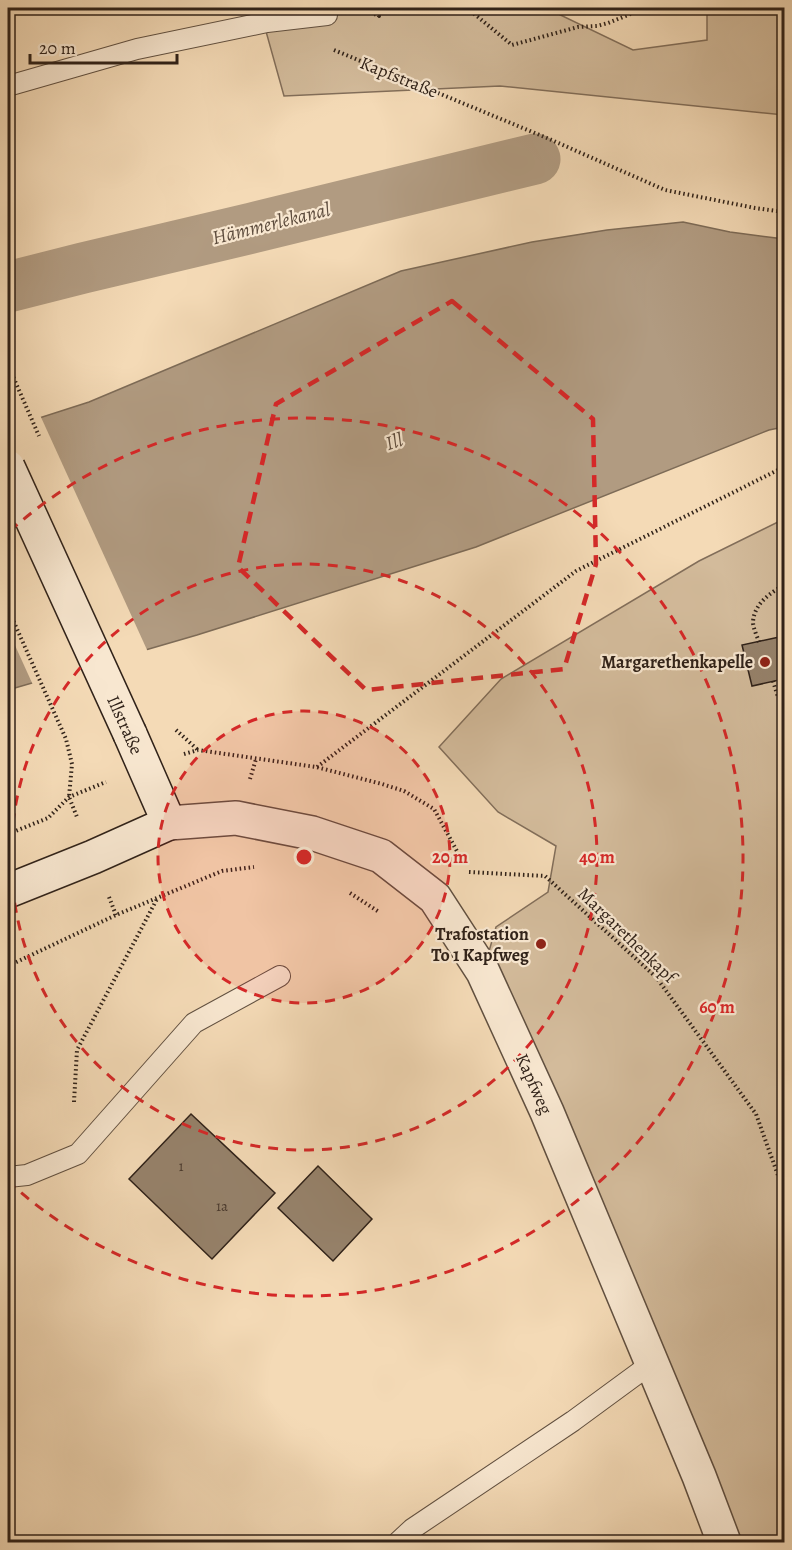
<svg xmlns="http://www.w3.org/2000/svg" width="792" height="1550" font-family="Alegreya,serif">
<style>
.green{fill:#d3bb9b;stroke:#826e5a;stroke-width:1.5}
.water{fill:#b19b81;stroke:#7d6b57;stroke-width:1.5}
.pier{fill:#f4dab6}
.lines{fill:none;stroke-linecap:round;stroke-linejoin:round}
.canal{stroke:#b19b81;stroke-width:51}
.building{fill:#96826b;stroke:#302219;stroke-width:1.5}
.service-casing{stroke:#615040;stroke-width:22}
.tertiary-casing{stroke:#615040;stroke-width:36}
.secondary-casing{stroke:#302219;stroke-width:36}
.path{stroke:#302219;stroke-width:4;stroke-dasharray:1.5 3;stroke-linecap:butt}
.service{stroke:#f8e7d0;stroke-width:20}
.tertiary{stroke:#f8e7d0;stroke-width:33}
.secondary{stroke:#f8e7d0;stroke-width:33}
.secondary-bridge-casing{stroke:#302219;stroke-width:36;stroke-linecap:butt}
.secondary-bridge{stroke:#f8e7d0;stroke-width:33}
.marked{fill:none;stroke:#d62828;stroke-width:4.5;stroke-dasharray:12 8;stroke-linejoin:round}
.ring{fill:none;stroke:#d62828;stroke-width:3;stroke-dasharray:10 8}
.poi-dot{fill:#8f2418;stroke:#f8e7d0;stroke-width:2}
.labels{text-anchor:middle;stroke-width:4.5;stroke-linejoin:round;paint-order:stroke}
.number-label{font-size:15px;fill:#4a3a2e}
.street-label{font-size:18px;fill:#302219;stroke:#f8e7d0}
.poi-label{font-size:18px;font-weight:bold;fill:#302219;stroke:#f8e7d0;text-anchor:end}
.water-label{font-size:20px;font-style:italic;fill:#5d4c3d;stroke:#f8e7d0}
.centre{fill:#d62828;stroke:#f8e7d0;stroke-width:3}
.ring-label{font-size:18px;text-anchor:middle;font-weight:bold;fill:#d62828;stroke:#f8e7d0;stroke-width:4.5;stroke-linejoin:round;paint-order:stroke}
</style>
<rect width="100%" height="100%" fill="#f4dab6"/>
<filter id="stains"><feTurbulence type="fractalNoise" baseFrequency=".00333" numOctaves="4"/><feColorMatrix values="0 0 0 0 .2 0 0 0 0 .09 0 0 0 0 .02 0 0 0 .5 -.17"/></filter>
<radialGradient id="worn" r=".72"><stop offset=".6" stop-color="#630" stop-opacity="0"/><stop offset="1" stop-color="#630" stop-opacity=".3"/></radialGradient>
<g class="green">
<path d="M256,8H546L633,50L707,40V8H784V115L500,86L284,96L262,17Z"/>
<path d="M784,519V1542H724L483,972L496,927L548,892L556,846L498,812L439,747L501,679L699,561Z"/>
</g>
<path class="water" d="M683,222L730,232L784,239V427L769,430L476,547L197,635L8,690V428L89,402L401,271L532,242L607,230Z"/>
<path class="pier" d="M40,415L148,652L33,685L8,630V425Z"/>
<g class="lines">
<path class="canal" d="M8,287L83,268L252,228L535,159"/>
</g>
<g class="building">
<path d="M784,636V679L752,686L742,645Z"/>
<path d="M191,1114L275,1193L212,1259L129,1179Z"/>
<path d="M318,1166L372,1219L333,1261L278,1208Z"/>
</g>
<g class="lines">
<defs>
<g id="service">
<path d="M8,86L137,49L267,22L327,15"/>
<path d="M8,1177L27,1175L78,1154L194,1023L280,976"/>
<path d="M398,1542L412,1529L573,1421L652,1363"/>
</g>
<path id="tertiary" d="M169,823L236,818L312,833L381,856L435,898L483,972L547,1112L699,1476L724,1542"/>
<path id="secondary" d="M8,891L93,857L169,823L130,734"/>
</defs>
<use href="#service" class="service-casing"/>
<use href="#tertiary" class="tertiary-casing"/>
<use href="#secondary" class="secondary-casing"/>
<g class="path">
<path d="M467,8L512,45L578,27L597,26L608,23L638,11L634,8"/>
<path d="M362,9L379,16L372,8"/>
<path d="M334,50L547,138L665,190L755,208L784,212"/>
<path d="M8,365L39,436"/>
<path d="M8,609L66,739L72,764L69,797L77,817"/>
<path d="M759,642C757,636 753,628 753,622C754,604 770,593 784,585"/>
<path d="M773,681L777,694L784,707"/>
<path d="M176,730L198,750"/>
<path d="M184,754L198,750L316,767L382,784L404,791L434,809L464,864"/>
<path d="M317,767L576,571L784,467"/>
<path d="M250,779L256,759"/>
<path d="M8,834L48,818L69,797L106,782"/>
<path d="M469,872L545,876L656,977L756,1114L784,1192"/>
<path d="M350,893L379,912"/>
<path d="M109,897L116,915"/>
<path d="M8,966L116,915L222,871L254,867"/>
<path d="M74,1102L77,1050L157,899"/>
</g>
<use href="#service" class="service"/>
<use href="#tertiary" class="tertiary"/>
<use href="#secondary" class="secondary"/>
<defs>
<path id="secondary-bridge" d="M8,467L130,734"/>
</defs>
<use href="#secondary-bridge" class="secondary-bridge-casing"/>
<use href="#secondary-bridge" class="secondary-bridge"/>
</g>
<path class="marked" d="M452,301L593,419L596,564L564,669L366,690L238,567L276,404Z"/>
<circle cx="304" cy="857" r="146" fill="#d62828" fill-opacity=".12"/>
<g class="ring">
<circle cx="304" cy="857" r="146"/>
<circle cx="304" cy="857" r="293"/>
<path d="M10 531A439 439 0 1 1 10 1183"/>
</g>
<g class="poi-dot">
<circle cx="765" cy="662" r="6"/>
<circle cx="541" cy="944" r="6"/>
</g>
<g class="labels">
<g class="number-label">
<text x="181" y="1171">1</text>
<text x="222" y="1211">1a</text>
</g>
<g class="street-label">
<text transform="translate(399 77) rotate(22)" y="6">Kapfstraße</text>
<text transform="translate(125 725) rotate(66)" y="6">Illstraße</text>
<text transform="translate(627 935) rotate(44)" y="6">Margarethenkapf</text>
<text transform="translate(534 1084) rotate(66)" y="6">Kapfweg</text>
</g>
<g class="poi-label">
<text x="753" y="668">Margarethenkapelle</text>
<text x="529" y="940">Trafostation<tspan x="529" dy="21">To 1 Kapfweg</tspan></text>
</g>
<g class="water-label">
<text transform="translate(271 223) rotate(-14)" y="7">Hämmerlekanal</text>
<text transform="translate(394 441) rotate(-17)" y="7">Ill</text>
</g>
</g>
<circle cx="304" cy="857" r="9" class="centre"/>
<g class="ring-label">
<text x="450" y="863">20 m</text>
<text x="597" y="863">40 m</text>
<text x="717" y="1013">60 m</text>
</g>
<rect width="792" height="1550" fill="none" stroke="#f4dab6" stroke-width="30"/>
<rect x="9" y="9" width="774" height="1532" fill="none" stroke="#302219" stroke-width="3"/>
<rect x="15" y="15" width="762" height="1520" fill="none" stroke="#302219" stroke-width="1.5"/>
<path d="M30 54v9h147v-9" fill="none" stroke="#302219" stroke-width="3"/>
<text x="39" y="54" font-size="18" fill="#302219" stroke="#f8e7d0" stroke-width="4.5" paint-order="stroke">20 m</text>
<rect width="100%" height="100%" filter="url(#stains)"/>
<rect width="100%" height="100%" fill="url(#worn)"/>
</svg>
